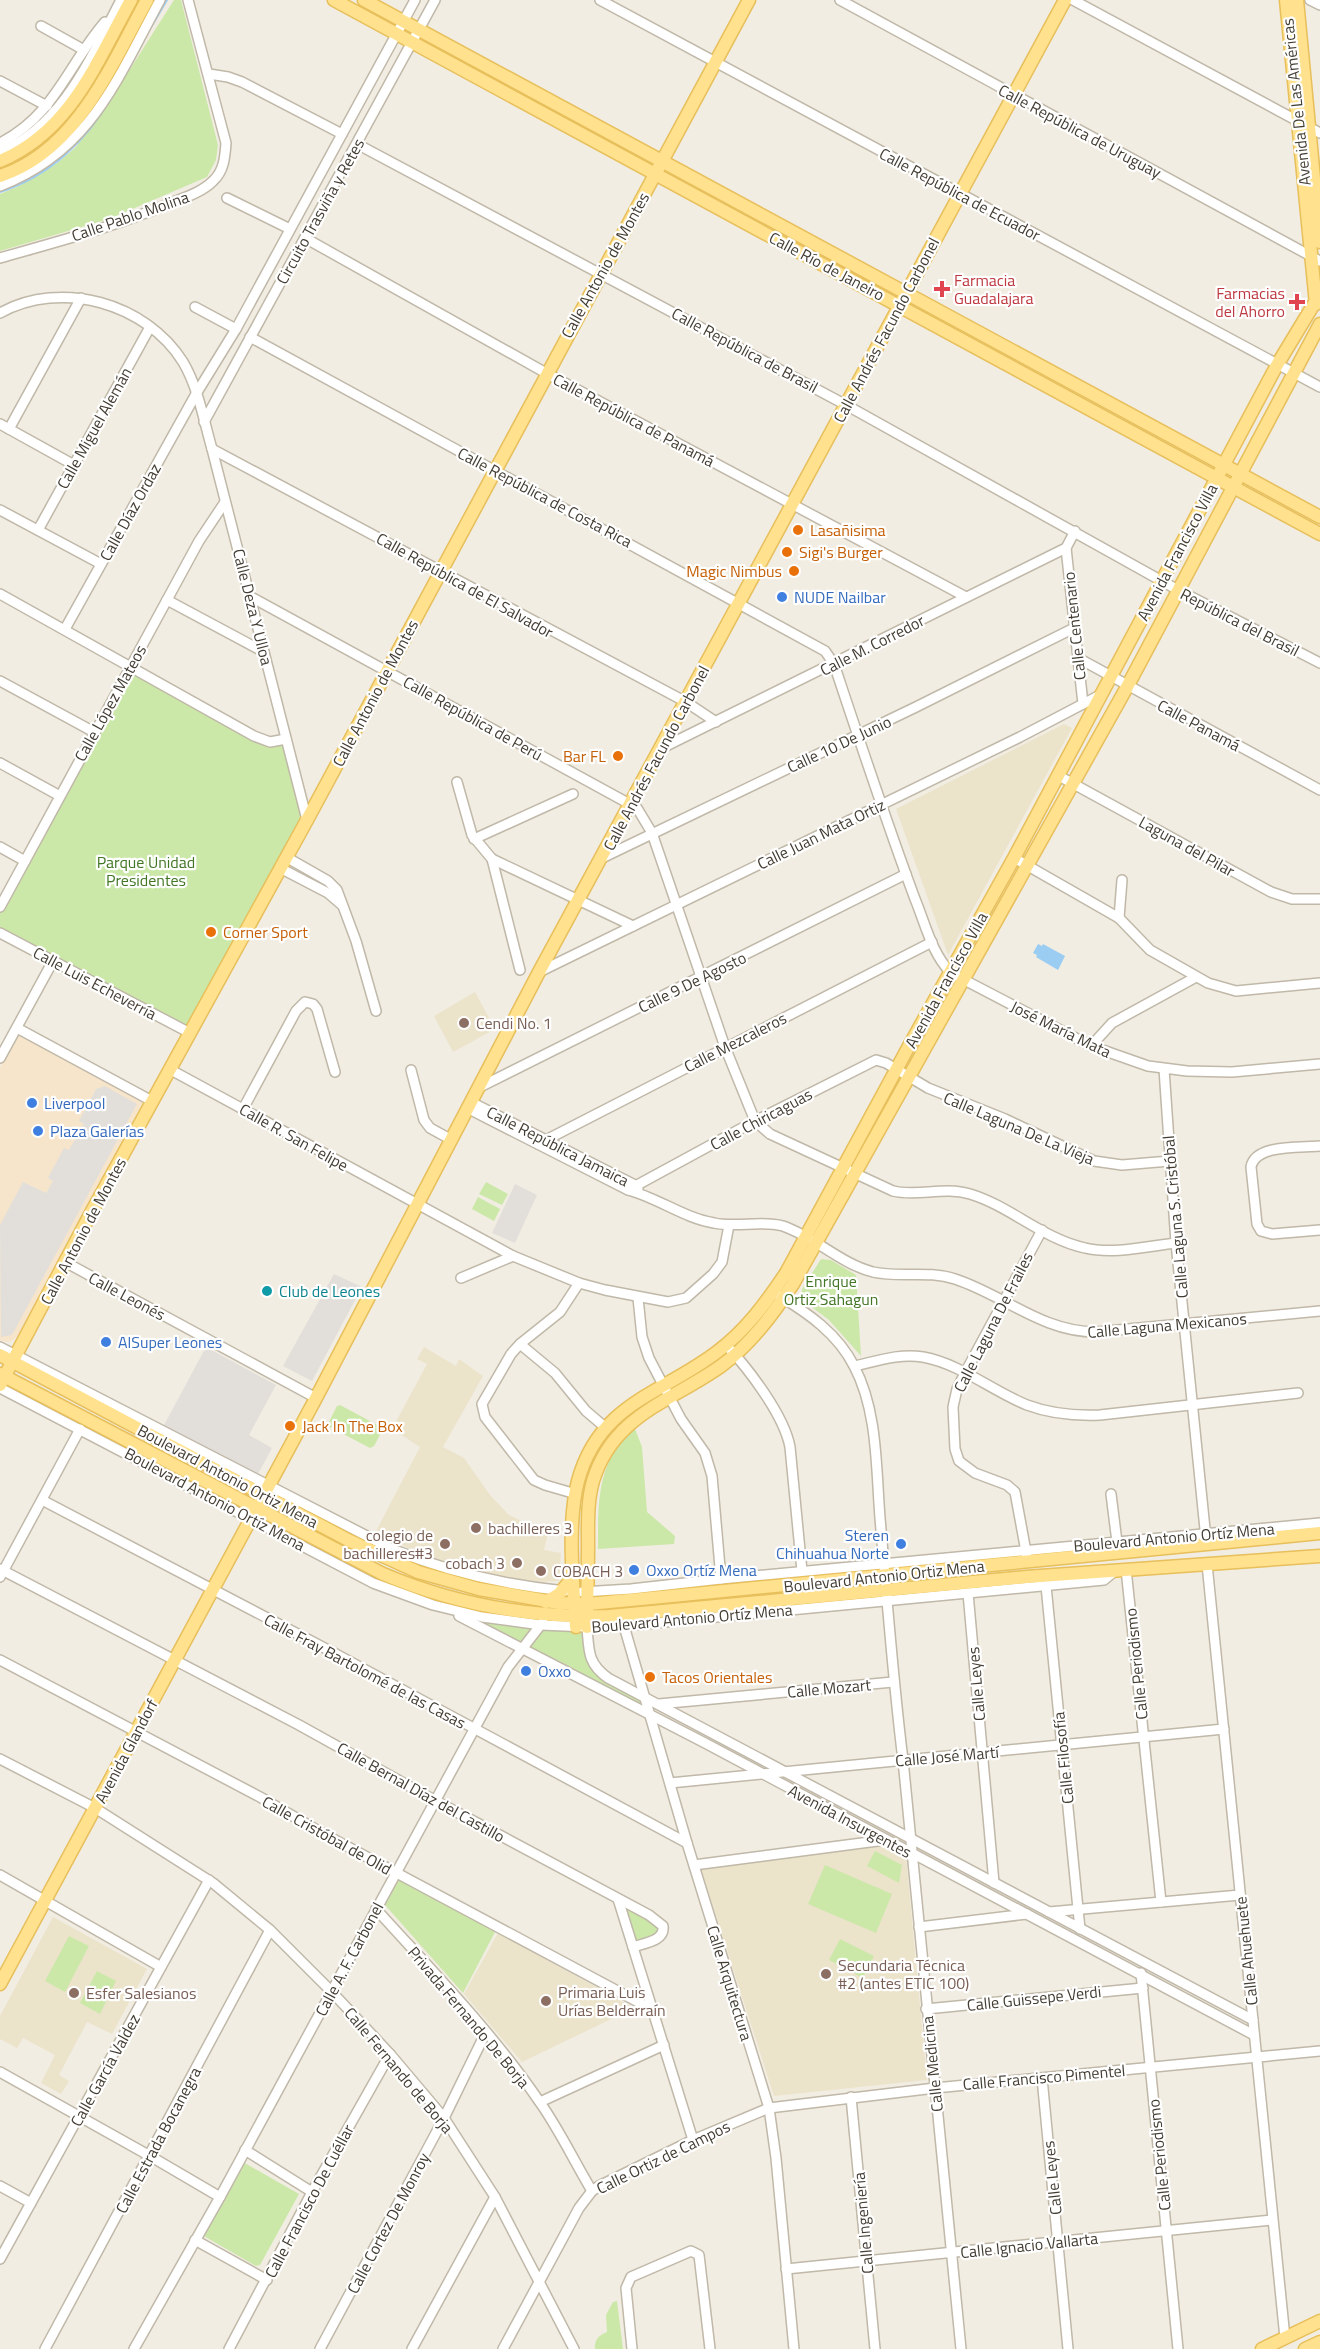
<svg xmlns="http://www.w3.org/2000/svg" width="1320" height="2349" font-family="'Titillium Web',sans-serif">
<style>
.commercial{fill:#f6e5cb}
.education{fill:#ece3cb}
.green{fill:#cbe8a9}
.parking{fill:#e2dfdb}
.water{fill:#9bcdf2}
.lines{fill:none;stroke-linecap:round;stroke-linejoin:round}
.stream{stroke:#9bcdf2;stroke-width:2}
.minor-casing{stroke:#c0b8a8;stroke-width:12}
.major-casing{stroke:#e7bf5b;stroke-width:15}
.minor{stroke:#fff;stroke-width:9}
.major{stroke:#ffe18e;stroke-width:12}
.health-dot{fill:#e0444e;stroke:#fff;stroke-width:2}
.food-dot{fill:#e8710a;stroke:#fff;stroke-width:2}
.shop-dot{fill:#3f7fe0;stroke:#fff;stroke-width:2}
.education-dot{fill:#8d6e63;stroke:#fff;stroke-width:2}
.culture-dot{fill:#0f9aa8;stroke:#fff;stroke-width:2}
.labels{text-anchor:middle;stroke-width:4.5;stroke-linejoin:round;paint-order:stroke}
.street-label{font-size:16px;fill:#433d33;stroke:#fff}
.health-label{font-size:16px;fill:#be3a42;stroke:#fff;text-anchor:start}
.food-label{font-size:16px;fill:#c56008;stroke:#fff;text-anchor:start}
.shop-label{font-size:16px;fill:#366cbe;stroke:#fff;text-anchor:start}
.park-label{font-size:16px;fill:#427625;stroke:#fff}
.education-label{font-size:16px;fill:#785e54;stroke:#fff;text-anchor:start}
.culture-label{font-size:16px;fill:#0d838f;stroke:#fff;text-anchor:start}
</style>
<rect width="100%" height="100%" fill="#f2ede2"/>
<path class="commercial" d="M19,1036L139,1098L143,1102L18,1335L12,1341L7,1342L0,1340V1067Z"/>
<g class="education">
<path d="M1064,724L1072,728L948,955L896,809Z"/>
<path d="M475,992L495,1029L453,1052L434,1016Z"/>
<path d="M424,1347L456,1366L459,1359L483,1376L443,1447L464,1458L490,1495L509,1515L548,1533L544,1550L561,1553L559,1581L530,1582L451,1567L375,1533L420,1447L392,1429L427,1364L417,1359Z"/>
<path d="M884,1845L906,1857L927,2080L774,2096L701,1869Z"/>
<path d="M53,1917L147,1969L112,2034L87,2022L59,2075L69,2081L61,2094L41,2083L55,2055L23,2038L17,2048L0,2039V2016Z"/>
<path d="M498,1933L634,2008L522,2062L464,1994Z"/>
</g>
<g class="green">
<path d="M174,0H181L218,145L216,160L207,177L109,219L0,251V194L17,187L56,164L75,148L104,110Z"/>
<path d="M130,664L274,742L286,741L305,816L189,1031L0,932V901Z"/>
<path d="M486,1182L508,1194L502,1205L479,1194Z"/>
<path d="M478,1197L500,1209L494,1221L472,1209Z"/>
<path d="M821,1259L831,1260L856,1275L861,1356L829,1320L801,1299L802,1289Z"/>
<path d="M340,1405L381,1427L382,1431L374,1446L370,1448L330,1427L328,1424L337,1406Z"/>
<path d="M635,1429L642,1447L647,1512L675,1536L674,1544L598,1549C598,1507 596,1458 635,1429Z"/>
<path d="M461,1614L539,1625L521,1646Z"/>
<path d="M542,1625L587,1627L595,1667L645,1698L650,1714L523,1647Z"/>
<path d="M875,1851L902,1865L899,1883L867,1866Z"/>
<path d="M825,1865L892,1894L876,1933L808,1904Z"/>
<path d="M400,1877L495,1932L463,1993L385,1905Z"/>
<path d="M618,1899L657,1920L663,1933L633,1947Z"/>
<path d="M69,1936L89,1946L65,1992L45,1981Z"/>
<path d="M840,1939L874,1956L863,1978L829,1960Z"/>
<path d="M97,1971L116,1981L100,2014L80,2003Z"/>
<path d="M243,2162L299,2194L260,2265L256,2266L202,2235Z"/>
<path d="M617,2301L623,2349H595C594,2340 599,2335 607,2332L606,2315L613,2302Z"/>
</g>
<g class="parking">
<path d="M105,1086L137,1104L12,1335L1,1337L0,1225L23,1182L46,1193L53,1181L48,1178L64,1148L69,1150L84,1124L79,1121L96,1089Z"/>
<path d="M515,1184L537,1195L515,1243L492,1233Z"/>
<path d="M334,1274L362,1287L312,1381L283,1366Z"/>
<path d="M206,1347L276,1385L249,1435L272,1448L258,1474L164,1425Z"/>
</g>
<path class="water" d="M1038,944L1042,946L1043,944L1065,956L1058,970L1036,957L1037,955L1033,953Z"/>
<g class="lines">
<g class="stream">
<path d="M147,34L167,0"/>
<path d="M0,192C49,176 87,141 112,96"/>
</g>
<defs>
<g id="minor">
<path d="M600,0L1320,387"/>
<path d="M840,0L1320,261"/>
<path d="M1073,0L1320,133"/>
<path d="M1310,0L1320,5"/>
<path d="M41,26L84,50"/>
<path d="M209,74L228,77L242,82L342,134"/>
<path d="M0,81L47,106"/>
<path d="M0,143C55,115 67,66 105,22"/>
<path d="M357,144L846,405L1178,590L1320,663"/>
<path d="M0,152C63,126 91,57 121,0"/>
<path d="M0,186C91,151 117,79 160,0"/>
<path d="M227,198L290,229"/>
<path d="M305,238L546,373L966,597"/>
<path d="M0,258C56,242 114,227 168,204C183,198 201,193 213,181C224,171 225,157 226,143L188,0"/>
<path d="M195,307L236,329"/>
<path d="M0,313C61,279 146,303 183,362C198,387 204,421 212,449L307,820"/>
<path d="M250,337L825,651L834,664C860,742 886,821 915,899C925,923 932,954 951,973L1091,1046L1148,1066L1187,1071L1232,1072L1320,1064"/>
<path d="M204,422L435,0"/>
<path d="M0,424L74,465"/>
<path d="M9,429L81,298"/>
<path d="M212,449L686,702L716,722"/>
<path d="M0,510L101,564"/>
<path d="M38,530L150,327"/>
<path d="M1066,548L1083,704"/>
<path d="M0,594L254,736L270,742L286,739"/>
<path d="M251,597L637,808L652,833L725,1047L755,1121L770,1134L893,1191C918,1197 944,1186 970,1194C1010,1206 1043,1239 1085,1248C1114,1255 1148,1246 1176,1243"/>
<path d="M167,600L264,652"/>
<path d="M65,629L196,394L236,329L415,0"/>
<path d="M1078,658L1320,790"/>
<path d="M0,681L94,732"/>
<path d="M660,749L1066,548L1075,531"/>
<path d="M0,763L60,796"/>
<path d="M1059,776L1271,892L1292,899H1320"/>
<path d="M457,782L472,835L492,859L520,970"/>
<path d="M474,839L573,794"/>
<path d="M0,847L25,861"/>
<path d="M286,857L328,881L337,890L356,941L376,1011"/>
<path d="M602,858L916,707L1074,628"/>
<path d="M1014,858L1119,918L1150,950L1208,983L1236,991L1320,983"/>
<path d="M492,859L633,926"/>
<path d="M280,868L328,893L342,905"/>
<path d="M0,907L199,541L225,502"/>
<path d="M1119,918L1122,880"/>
<path d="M0,933L190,1033"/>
<path d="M539,972L1020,737L1102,694"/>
<path d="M17,1028L152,1101"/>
<path d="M1091,1046L1112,1023L1196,977"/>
<path d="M0,1058L53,961"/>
<path d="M1164,1069L1176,1243L1206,1539"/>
<path d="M171,1070L513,1256L579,1283L605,1290L668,1302L686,1298L713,1274L722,1262L729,1225"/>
<path d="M411,1070L424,1120L430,1128L450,1139"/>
<path d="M478,1088L906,874"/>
<path d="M471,1102L635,1185L638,1189"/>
<path d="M467,1108L628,1190C658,1198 684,1218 714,1223C737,1228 760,1220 783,1226C815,1237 841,1264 873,1272C900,1278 928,1270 955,1279C1004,1295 1042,1332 1096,1332L1320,1311"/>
<path d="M243,1109L296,1011L305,1002L313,1004L317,1009L335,1072"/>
<path d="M538,1144L932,942"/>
<path d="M1320,1146C1300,1148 1255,1144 1251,1167L1257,1224L1261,1231L1272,1234L1320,1230"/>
<path d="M628,1190L755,1121L876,1060L886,1063L928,1088L1005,1119L1094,1161L1122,1165L1170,1161"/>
<path d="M65,1262L316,1398"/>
<path d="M461,1278L513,1256"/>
<path d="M778,1295C808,1313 838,1334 854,1366C878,1411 876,1469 880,1518C887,1599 893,1680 903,1760L961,2349"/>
<path d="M638,1298L642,1337L649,1358L681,1419L705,1453L712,1476L721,1579"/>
<path d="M520,1344L555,1373L586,1411L606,1428"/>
<path d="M726,1345C748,1368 784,1415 790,1447L802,1571"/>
<path d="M0,1347L392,1549C448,1572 505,1585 565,1591"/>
<path d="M855,1366C877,1361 900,1353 923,1357C961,1364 992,1391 1027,1405C1051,1414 1075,1416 1100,1415L1298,1393"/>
<path d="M0,1388L373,1583L433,1605L482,1617L541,1625L587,1627L624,1626L1104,1580L1116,1570"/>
<path d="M576,1494L545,1485L534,1480L485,1417L482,1404L511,1354L520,1344L560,1312L579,1283"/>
<path d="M1111,1494L1117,1542"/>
<path d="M42,1500L334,1653L687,1843"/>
<path d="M1027,1557L1015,1492L1007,1485L975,1473L959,1461L955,1449L953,1407L957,1389L965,1373L1042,1230"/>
<path d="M1207,1564L1285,2338"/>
<path d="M0,1569L299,1725L434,1800L649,1915L663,1926C665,1941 645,1943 633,1947"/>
<path d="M1126,1569L1161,1902"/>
<path d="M0,1577L80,1429"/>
<path d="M1046,1586L1080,1929"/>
<path d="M582,1592L631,1589L721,1579L1320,1523"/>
<path d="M968,1593L994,1883"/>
<path d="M459,1616L705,1743L1254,2035"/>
<path d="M624,1626L687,1843L769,2108L776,2158L794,2349"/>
<path d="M587,1627C589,1650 587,1663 608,1678L1253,2020"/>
<path d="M0,1660L260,1797L322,1833L653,2010"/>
<path d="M659,1704L893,1682"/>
<path d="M0,1759L95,1808L213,1883L270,1930L331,1991L390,2054L444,2118L495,2197L574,2349"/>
<path d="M670,1783L1224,1729"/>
<path d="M694,1865L885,1840"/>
<path d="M0,1875L161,1967"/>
<path d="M618,1899L693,2140"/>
<path d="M376,1909C432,1971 492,2032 539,2101C559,2129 574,2161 592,2191"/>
<path d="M1049,1912L1240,1895"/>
<path d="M919,1927L1027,1914"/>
<path d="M1141,1973L1178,2349"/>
<path d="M926,2009L1143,1988"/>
<path d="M0,2072L150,2156L220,2197"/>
<path d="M1042,2078L1068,2349"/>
<path d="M851,2097L875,2349"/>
<path d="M540,2102L664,2045"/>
<path d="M245,2150L312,2192"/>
<path d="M0,2186L31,2203"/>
<path d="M195,2240L267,2280"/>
<path d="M0,2259L209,1880"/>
<path d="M786,2269L1272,2220"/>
<path d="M45,2349L270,1930"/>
<path d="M134,2349L220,2197L508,1667L543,1622"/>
<path d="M229,2349L312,2192L390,2054"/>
<path d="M320,2349L444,2118L486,2032"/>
<path d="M412,2349L495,2197"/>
<path d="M503,2349L579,2208L592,2191L599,2186L693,2140L769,2108L935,2088L1320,2051"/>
<path d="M632,2349L626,2288L631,2277L691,2251L699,2255L710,2349"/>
</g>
<g id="major">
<path d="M334,0L1320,534"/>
<path d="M364,0L1320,517"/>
<path d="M1286,0L1316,304"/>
<path d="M1297,0L1320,242"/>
<path d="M0,161C71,131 96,63 131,0"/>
<path d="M0,176C77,151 111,65 147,0"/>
<path d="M0,1355L350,1541L418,1572L479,1589L559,1603L588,1604L662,1597L1320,1533"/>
<path d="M0,1374L383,1574C454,1604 532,1618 609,1616L1026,1577L1320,1556"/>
<path d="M0,1385L92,1211L307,820L749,0"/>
<path d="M546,1602L559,1594L574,1576"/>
<path d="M576,1627C573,1583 567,1523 578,1481C599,1403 662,1394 717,1352C746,1330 766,1303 786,1273L909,1046L1014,858L1277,365L1320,294"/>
<path d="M587,1627C587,1600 588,1572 588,1545C588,1524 587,1502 593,1481C613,1415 670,1402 721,1366C751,1344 773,1314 793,1284L1127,687L1320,324"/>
<path d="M0,1984L316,1398L539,972L1065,0"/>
<path d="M1262,2349L1320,2321"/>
<path d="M1305,2349L1320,2342"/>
</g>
</defs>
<use href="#minor" class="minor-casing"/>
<use href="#major" class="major-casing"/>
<use href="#minor" class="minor"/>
<use href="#major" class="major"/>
</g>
<g class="health-dot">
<path d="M939 280h6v6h6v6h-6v6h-6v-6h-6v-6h6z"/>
<path d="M1294 293h6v6h6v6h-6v6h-6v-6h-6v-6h6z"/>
</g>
<g class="food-dot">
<circle cx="798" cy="530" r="6"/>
<circle cx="787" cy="552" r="6"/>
<circle cx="794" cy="571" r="6"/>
<circle cx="618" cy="756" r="6"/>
<circle cx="211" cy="932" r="6"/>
<circle cx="290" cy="1426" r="6"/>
<circle cx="650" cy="1677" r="6"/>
</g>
<g class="shop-dot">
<circle cx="782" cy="597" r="6"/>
<circle cx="32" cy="1103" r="6"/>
<circle cx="38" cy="1131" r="6"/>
<circle cx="106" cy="1342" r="6"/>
<circle cx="901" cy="1544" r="6"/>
<circle cx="634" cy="1570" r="6"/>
<circle cx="526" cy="1671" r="6"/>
</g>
<g class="education-dot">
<circle cx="464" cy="1023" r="6"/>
<circle cx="476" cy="1528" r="6"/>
<circle cx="445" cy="1544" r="6"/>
<circle cx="517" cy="1563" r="6"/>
<circle cx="541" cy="1571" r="6"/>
<circle cx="826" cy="1974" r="6"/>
<circle cx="74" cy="1993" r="6"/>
<circle cx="546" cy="2001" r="6"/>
</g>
<circle class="culture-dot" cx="267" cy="1291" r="6"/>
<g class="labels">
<g class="street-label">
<text transform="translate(1296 102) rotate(-96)" y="6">Avenida De Las Américas</text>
<text transform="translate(1080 131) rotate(28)" y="6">Calle República de Uruguay</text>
<text transform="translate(960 194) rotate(28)" y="6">Calle República de Ecuador</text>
<text transform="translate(320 211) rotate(-61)" y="6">Circuito Trasviña y Retes</text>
<text transform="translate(130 216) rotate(-19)" y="6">Calle Pablo Molina</text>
<text transform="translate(605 265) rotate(-61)" y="6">Calle Antonio de Montes</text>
<text transform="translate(827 266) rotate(28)" y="6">Calle Río de Janeiro</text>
<text transform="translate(886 330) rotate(-62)" y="6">Calle Andrés Facundo Carbonel</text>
<text transform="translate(745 350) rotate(28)" y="6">Calle República de Brasil</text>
<text transform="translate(634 420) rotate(28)" y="6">Calle República de Panamá</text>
<text transform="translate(94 428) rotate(-61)" y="6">Calle Miguel Alemán</text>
<text transform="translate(545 497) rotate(28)" y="6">Calle República de Costa Rica</text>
<text transform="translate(130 512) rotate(-61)" y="6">Calle Díaz Ordaz</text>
<text transform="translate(1177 552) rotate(-62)" y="6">Avenida Francisco Villa</text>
<text transform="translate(465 585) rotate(29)" y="6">Calle República de El Salvador</text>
<text transform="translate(253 607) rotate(76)" y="6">Calle Deza Y Ulloa</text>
<text transform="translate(1240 622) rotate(27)" y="6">República del Brasil</text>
<text transform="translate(1074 626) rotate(-96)" y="6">Calle Centenario</text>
<text transform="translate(872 645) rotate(-27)" y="6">Calle M. Corredor</text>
<text transform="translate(375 693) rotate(-62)" y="6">Calle Antonio de Montes</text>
<text transform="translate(110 703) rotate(-61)" y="6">Calle López Mateos</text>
<text transform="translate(473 718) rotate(29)" y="6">Calle República de Perú</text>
<text transform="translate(1199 725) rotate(28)" y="6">Calle Panamá</text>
<text transform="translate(839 744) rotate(-25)" y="6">Calle 10 De Junio</text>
<text transform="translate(656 758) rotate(-62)" y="6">Calle Andrés Facundo Carbonel</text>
<text transform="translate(821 834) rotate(-26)" y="6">Calle Juan Mata Ortiz</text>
<text transform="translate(1187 846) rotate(29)" y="6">Laguna del Pilar</text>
<text transform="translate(946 980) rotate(-61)" y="6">Avenida Francisco Villa</text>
<text transform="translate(692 982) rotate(-26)" y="6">Calle 9 De Agosto</text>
<text transform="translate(95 983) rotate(28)" y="6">Calle Luis Echeverría</text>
<text transform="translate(1061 1029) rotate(26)" y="6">José María Mata</text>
<text transform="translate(735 1042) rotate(-27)" y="6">Calle Mezcaleros</text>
<text transform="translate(761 1119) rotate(-28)" y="6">Calle Chiricaguas</text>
<text transform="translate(1019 1128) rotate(23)" y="6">Calle Laguna De La Vieja</text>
<text transform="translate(294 1137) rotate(29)" y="6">Calle R. San Felipe</text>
<text transform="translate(558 1146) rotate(27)" y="6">Calle República Jamaica</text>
<text transform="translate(1175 1217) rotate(-95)" y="6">Calle Laguna S. Cristóbal</text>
<text transform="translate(83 1231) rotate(-62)" y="6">Calle Antonio de Montes</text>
<text transform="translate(127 1296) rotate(28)" y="6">Calle Leonés</text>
<text transform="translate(993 1322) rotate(-63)" y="6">Calle Laguna De Frailes</text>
<text transform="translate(1167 1325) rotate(-5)" y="6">Calle Laguna Mexicanos</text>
<text transform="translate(228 1476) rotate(28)" y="6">Boulevard Antonio Ortiz Mena</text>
<text transform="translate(215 1499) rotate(28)" y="6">Boulevard Antonio Ortíz Mena</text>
<text transform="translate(1174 1537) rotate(-5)" y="6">Boulevard Antonio Ortíz Mena</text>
<text transform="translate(884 1576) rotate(-6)" y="6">Boulevard Antonio Ortiz Mena</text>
<text transform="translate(692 1618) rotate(-5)" y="6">Boulevard Antonio Ortíz Mena</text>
<text transform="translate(1136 1664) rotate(-96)" y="6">Calle Periodismo</text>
<text transform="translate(365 1671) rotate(28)" y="6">Calle Fray Bartolomé de las Casas</text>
<text transform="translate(976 1684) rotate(-95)" y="6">Calle Leyes</text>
<text transform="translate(829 1688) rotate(-5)" y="6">Calle Mozart</text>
<text transform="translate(126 1751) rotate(-62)" y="6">Avenida Glandorf</text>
<text transform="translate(947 1756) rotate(-5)" y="6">Calle José Martí</text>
<text transform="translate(1063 1758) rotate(-96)" y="6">Calle Filosofía</text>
<text transform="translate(421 1792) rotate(29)" y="6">Calle Bernal Díaz del Castillo</text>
<text transform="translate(850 1821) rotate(28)" y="6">Avenida Insurgentes</text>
<text transform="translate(327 1835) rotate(29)" y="6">Calle Cristóbal de Olid</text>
<text transform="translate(1246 1951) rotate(-96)" y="6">Calle Ahuehuete</text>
<text transform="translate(349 1959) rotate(-62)" y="6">Calle A. F. Carbonel</text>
<text transform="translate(730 1983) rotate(73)" y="6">Calle Arquitectura</text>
<text transform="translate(1034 1998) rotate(-6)" y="6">Calle Guissepe Verdi</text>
<text transform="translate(469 2017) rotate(50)" y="6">Privada Fernando De Borja</text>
<text transform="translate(932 2064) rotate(-96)" y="6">Calle Medicina</text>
<text transform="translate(105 2070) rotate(-61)" y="6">Calle García Valdez</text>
<text transform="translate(399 2070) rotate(50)" y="6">Calle Fernando de Borja</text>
<text transform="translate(1044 2077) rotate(-5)" y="6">Calle Francisco Pimentel</text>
<text transform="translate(158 2140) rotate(-62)" y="6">Calle Estrada Bocanegra</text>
<text transform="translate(1159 2155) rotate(-96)" y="6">Calle Periodismo</text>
<text transform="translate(663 2157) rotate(-26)" y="6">Calle Ortiz de Campos</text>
<text transform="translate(1052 2178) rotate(-96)" y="6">Calle Leyes</text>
<text transform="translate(309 2201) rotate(-62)" y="6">Calle Francisco De Cuéllar</text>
<text transform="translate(388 2223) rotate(-62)" y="6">Calle Cortez De Monroy</text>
<text transform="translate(863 2223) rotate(-95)" y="6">Calle Ingeniería</text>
<text transform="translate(1029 2245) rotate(-6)" y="6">Calle Ignacio Vallarta</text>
</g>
<g class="health-label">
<text x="954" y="286">Farmacia<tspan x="954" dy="18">Guadalajara</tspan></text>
<text x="1285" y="299" text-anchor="end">Farmacias<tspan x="1285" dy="18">del Ahorro</tspan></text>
</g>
<g class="food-label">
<text x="810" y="536">Lasañisima</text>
<text x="799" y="558">Sigi's Burger</text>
<text x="782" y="577" text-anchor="end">Magic Nimbus</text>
<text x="606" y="762" text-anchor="end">Bar FL</text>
<text x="223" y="938">Corner Sport</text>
<text x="302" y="1432">Jack In The Box</text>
<text x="662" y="1683">Tacos Orientales</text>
</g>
<g class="shop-label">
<text x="794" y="603">NUDE Nailbar</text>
<text x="44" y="1109">Liverpool</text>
<text x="50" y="1137">Plaza Galerías</text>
<text x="118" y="1348">AlSuper Leones</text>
<text x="889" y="1541" text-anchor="end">Steren<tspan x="889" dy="18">Chihuahua Norte</tspan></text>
<text x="646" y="1576">Oxxo Ortíz Mena</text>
<text x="538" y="1677">Oxxo</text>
</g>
<g class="park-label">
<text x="146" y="868">Parque Unidad<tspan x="146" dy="18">Presidentes</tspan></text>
<text x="831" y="1287">Enrique<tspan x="831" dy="18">Ortiz Sahagun</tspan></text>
</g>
<g class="education-label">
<text x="476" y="1029">Cendi No. 1</text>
<text x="488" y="1534">bachilleres 3</text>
<text x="433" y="1541" text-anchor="end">colegio de<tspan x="433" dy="18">bachilleres#3</tspan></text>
<text x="505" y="1569" text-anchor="end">cobach 3</text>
<text x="553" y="1577">COBACH 3</text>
<text x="838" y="1971">Secundaria Técnica<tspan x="838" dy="18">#2 (antes ETIC 100)</tspan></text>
<text x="558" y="1998">Primaria Luis<tspan x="558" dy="18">Urías Belderraín</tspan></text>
<text x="86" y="1999">Esfer Salesianos</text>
</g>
<g class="culture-label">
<text x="279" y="1297">Club de Leones</text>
</g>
</g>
</svg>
